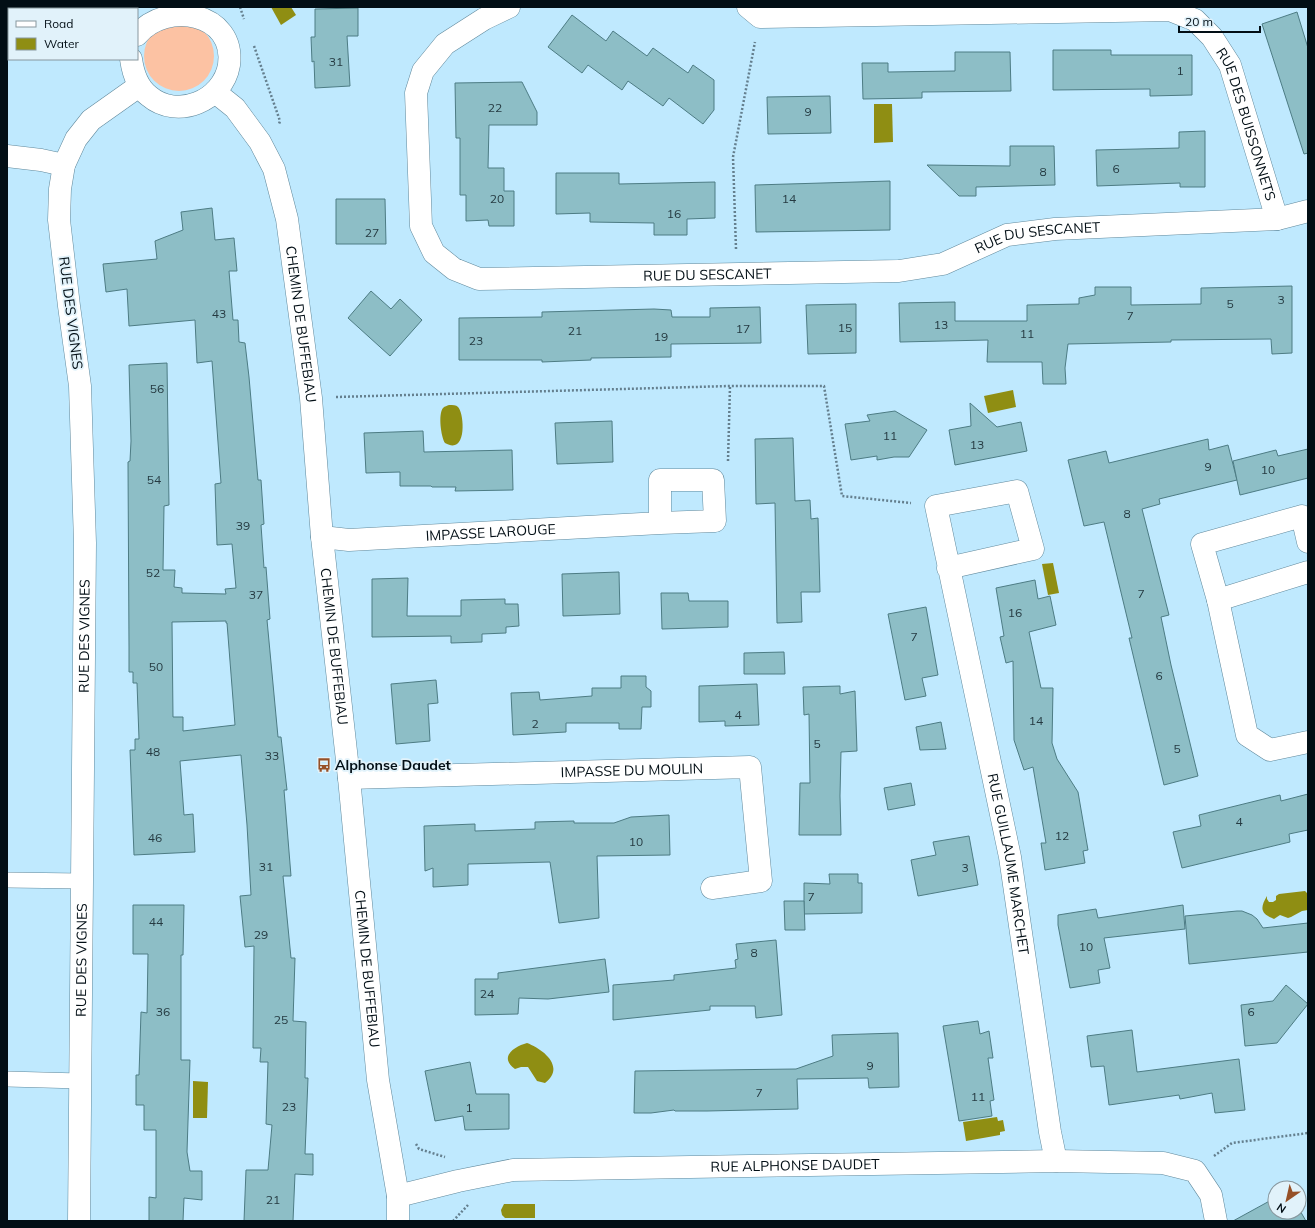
<svg xmlns="http://www.w3.org/2000/svg" width="1315" height="1228" font-family="Mulish,sans-serif">
<style>
.green{fill:#fcc2a3}
.water{fill:#8f8e13}
.building{fill:#8dbec6;stroke:#4d7c84;fill-rule:evenodd}
.lines{fill:none;stroke-linecap:round;stroke-linejoin:round}
.lane-casing{stroke:#61899c;stroke-width:16}
.street-casing{stroke:#61899c;stroke-width:23}
.secondary-casing{stroke:#61899c;stroke-width:23}
.path{stroke:#647f8e;stroke-width:2.5;stroke-dasharray:2 2;stroke-linecap:butt}
.lane{stroke:#fff;stroke-width:15}
.street{stroke:#fff;stroke-width:22}
.secondary{stroke:#fff;stroke-width:22}
.labels{text-anchor:middle;stroke-width:3.5;stroke-linejoin:round;paint-order:stroke}
.number-label{font-size:12px;fill:#253a41}
.street-label{font-size:14px;fill:#020e15;stroke:#e1f2fa}
.poi-label{font-size:14px;font-weight:bold;fill:#020e15;stroke:#e1f2fa;text-anchor:start}
</style>
<rect width="100%" height="100%" fill="#bfe9fe"/>
<circle class="green" cx="179" cy="56" r="35"/>
<g class="water">
<path d="M271,7H291L296,15L281,25Z"/>
<path d="M874,104H892L893,142L874,143Z"/>
<path d="M1013,390L1016,407L988,413L984,396Z"/>
<path d="M449,405C453,405 456,405 458,407C464,412 468,456 445,443C441,437 438,414 443,408C445,406 447,406 449,405Z"/>
<path d="M1053,563L1059,593L1048,595L1042,564Z"/>
<path d="M1305,891L1308,894V910L1302,911L1291,917L1288,918L1280,915L1274,919C1260,913 1260,908 1267,896V899L1269,902H1273L1276,900V896L1279,894Z"/>
<path d="M527,1043C543,1049 566,1067 545,1083L537,1081L528,1067H521L515,1069C498,1057 515,1046 527,1043Z"/>
<path d="M193,1081L208,1082L207,1118H193Z"/>
<path d="M997,1117L998,1121L1003,1120L1005,1131L1000,1132V1135L966,1141L963,1122Z"/>
<path d="M504,1204H535V1218H505L502,1215L501,1210Z"/>
</g>
<g class="building">
<path d="M358,8V36H347L350,86L315,88L314,61L312,62L311,37H315V9Z"/>
<path d="M1297,12L1308,48V153L1304,154L1262,24Z"/>
<path d="M572,15L606,41L613,31L647,56L653,48L688,73L693,65L714,80V110L703,124L669,98L663,106L628,81L622,90L588,65L582,73L548,47Z"/>
<path d="M1053,50H1111V55H1192V95L1150,96V89L1053,90Z"/>
<path d="M955,52H1010L1011,91L922,92V98L863,99L862,63H888V72L955,71Z"/>
<path d="M522,82L537,112V125H489L488,168H504V191H514V226H489L488,220L466,221V195H460V138H456L455,83Z"/>
<path d="M830,96L831,133L768,134L767,97Z"/>
<path d="M1205,131V187H1180V183L1097,186L1096,150L1179,148V132Z"/>
<path d="M1010,146H1054L1055,185L976,187V196H959L927,165L1010,166Z"/>
<path d="M556,173H619V184L715,182V218L687,219V235H654V223L590,222V213L556,214Z"/>
<path d="M890,181V230L756,232L755,185Z"/>
<path d="M336,199H385L386,244H336Z"/>
<path d="M212,208L215,240L234,238L237,271H229L233,320H238L239,342L245,343L249,377L258,480H261L264,524L261,525L264,568L266,567L270,619L267,620L278,737H281L287,790H284L291,876H283L291,958H295L293,1021L306,1022L305,1078H308L305,1154H313V1175L295,1174L293,1221H244L246,1170H268L272,1125L266,1124L268,1062H260L261,1048H253L254,946L245,947L240,896L251,895L247,825L241,755L180,761L184,815L193,814L195,852L134,855L130,750H135V739H139L137,683H133V672H129V647L128,462L130,461L131,441L129,365L167,363L169,505L164,506L163,570H175L174,587L182,588V593L226,594L225,589L236,588L232,544L217,545L215,484L221,483L212,361L197,363L195,320L129,326L127,289L106,292L103,264L157,259L155,241L183,230L181,212ZM226,621V623H227L235,725L183,731V717H173L172,622Z"/>
<path d="M1292,286V353L1272,354L1271,339L1171,340V342L1068,344L1065,368L1066,384H1043L1042,362H987L988,340L900,342L899,303L955,302V321H1027V305L1079,304V298L1095,295V287H1131V305L1201,304V288Z"/>
<path d="M371,291L391,309L400,299L422,320L390,356L348,318Z"/>
<path d="M856,304V353L808,354L806,305Z"/>
<path d="M760,307L761,343L671,344V357L591,358V360L542,362V360H459V318L542,317V312L654,309L671,310L672,317H710V308Z"/>
<path d="M970,403L997,427L1021,422L1027,451L955,465L949,430L971,426Z"/>
<path d="M895,411L927,430L909,457H894L877,460V456L851,460L845,424L870,421L867,415Z"/>
<path d="M612,421L613,462L557,464L555,423Z"/>
<path d="M423,431L424,452L512,450L513,490L455,491L456,487H432L431,486H400V472L366,473L364,433Z"/>
<path d="M793,438L795,501L810,500L811,519L818,518L820,592H801L802,622L777,623L775,503L756,504L755,439Z"/>
<path d="M1208,439L1209,450L1228,445L1237,480L1159,499L1160,504L1142,509L1169,615L1161,617L1171,665L1198,776L1164,785L1129,638H1132L1104,522L1084,526L1068,460L1106,451L1109,463Z"/>
<path d="M1308,449V478L1240,495L1233,461L1276,450L1278,456Z"/>
<path d="M619,572L620,614L563,616L562,574Z"/>
<path d="M408,578L407,616H461V600L505,599V604H518L519,626L506,627V633L482,634V642L451,643V636L372,637V579Z"/>
<path d="M1035,580L1038,599L1050,596L1056,625L1029,632L1041,688H1053L1052,743L1057,759L1078,792L1088,850L1083,851L1085,863L1045,870L1041,843H1046L1033,767L1024,770L1014,740L1013,661L1006,663L1000,637L1004,636L996,588Z"/>
<path d="M661,593H688L689,601H728V627L662,629Z"/>
<path d="M926,607L938,675L922,678L926,696L905,700L888,614Z"/>
<path d="M784,652L785,674H744V653Z"/>
<path d="M621,676H646V687L651,691V707H642L641,729H619V723H566V732L513,735L511,693L539,692L540,700L592,696V688H621Z"/>
<path d="M436,680L438,703L428,704L430,741L396,744L391,684Z"/>
<path d="M757,684L759,725L725,726V721L699,722V686Z"/>
<path d="M840,686V694L855,691L857,751L841,752L840,796L841,835H799L800,783H810L809,714L804,715L803,687Z"/>
<path d="M941,722L946,749L920,750L916,727Z"/>
<path d="M911,783L915,805L888,810L884,788Z"/>
<path d="M1308,794V830L1289,834L1290,842L1182,868L1173,832L1201,826L1199,815L1280,795L1281,801Z"/>
<path d="M669,815L670,855L597,856L599,918L559,923L550,862L468,864V885L433,887V868L425,871L424,826L475,824V831L535,829V822L574,821V823H614L631,817Z"/>
<path d="M969,836L978,885L918,896L911,860L936,855L933,842Z"/>
<path d="M829,874H858V883H862V913L804,914V883L830,884Z"/>
<path d="M784,901H804L805,930H785Z"/>
<path d="M133,905H184L183,955H181V1060H190L187,1152L190,1171H202V1200L184,1198L183,1221H149V1197L156,1198V1130H144V1105H136V1075H139L141,1012L147,1013L148,954H133Z"/>
<path d="M1183,905L1185,929L1104,938L1110,968L1098,970L1100,983L1070,988L1058,925V915L1096,909L1098,918Z"/>
<path d="M1237,911H1242L1252,915L1257,919L1263,928L1308,923V952L1189,964L1185,916Z"/>
<path d="M776,940L782,1015L756,1018L755,1006H710V1010L613,1020V985L674,980V975L736,968L735,960L738,959L736,944Z"/>
<path d="M605,959L609,992L548,999L519,998L518,1014L475,1015V979H498V973Z"/>
<path d="M1286,985L1308,1004L1277,1043L1245,1046L1241,1005L1273,1001Z"/>
<path d="M978,1021L980,1034L989,1031L993,1058H988L994,1100L990,1101L992,1116L959,1121L943,1026Z"/>
<path d="M1132,1030L1137,1072L1239,1059L1245,1110L1215,1113L1212,1093L1180,1099L1179,1095L1109,1105L1104,1066L1091,1067L1087,1036Z"/>
<path d="M898,1033L899,1087L869,1088L868,1078L797,1079L798,1109L707,1111H675L674,1110L651,1113H634L635,1071L796,1069L833,1056L832,1035Z"/>
<path d="M470,1062L476,1094H509V1129L465,1130L463,1116L435,1121L425,1071Z"/>
<path d="M1275,1198V1212H1299V1209L1306,1221H1233Z"/>
</g>
<g class="lines">
<defs>
<g id="lane">
<path d="M7,880L81,881"/>
<path d="M7,1079L80,1081"/>
</g>
<g id="street">
<path id="s1" d="M509,7L484,19L445,44L423,71L416,93L421,226L434,253L454,269L479,279L899,271L943,264L1007,235L1055,229L1277,219L1308,211"/>
<path id="s2" d="M748,7L760,17L1170,10L1195,20L1212,37L1230,65L1277,219"/>
<path d="M7,156L41,160L64,165"/>
<path id="s3" d="M322,537L349,540L660,523L715,521L713,480H660V523"/>
<path d="M1308,542L1302,516L1202,544L1218,600L1247,735L1270,750L1308,742"/>
<path id="s4" d="M948,568L1033,549L1017,491L936,506L1010,857L1050,1132L1056,1161"/>
<path d="M1218,600L1308,572"/>
<path id="s5" d="M349,778L750,767L761,881L712,888"/>
<path id="s6" d="M398,1196L458,1181L513,1170L1056,1161L1163,1163L1195,1171L1211,1195L1216,1221"/>
<path id="s7" d="M79,1221L85,543L80,386L69,306L59,220L60,189L64,165L76,139L91,120L139,86"/>
</g>
<g id="secondary">
<path d="M131,59C133,73 137,87 149,96C177,120 223,101 229,65C236,12 166,0 137,35"/>
<path id="s8" d="M215,92L235,108L260,142L274,169L287,219L311,398L322,537L349,778L378,1080L398,1196V1221"/>
</g>
</defs>
<use href="#lane" class="lane-casing"/>
<use href="#street" class="street-casing"/>
<use href="#secondary" class="secondary-casing"/>
<g class="path">
<path d="M240,7L244,19"/>
<path d="M254,46L280,121L279,124"/>
<path d="M736,249L733,157L755,42"/>
<path d="M336,397L730,386H824L842,496L911,503"/>
<path d="M728,461L730,386"/>
<path d="M416,1144L419,1149L445,1157"/>
<path d="M1214,1156L1232,1143L1308,1133"/>
<path d="M453,1221L468,1205"/>
</g>
<use href="#lane" class="lane"/>
<use href="#street" class="street"/>
<use href="#secondary" class="secondary"/>
</g>
<defs>
<symbol id="bus-bare" viewBox="-9 -9 18 18"><path d="M-5-6H5V4H4V6H2V4H-2V6H-4V4H-5ZM-3.5-4V0h7V-4ZM-3.5 1.2v1.5H-2V1.2ZM2 1.2v1.5H3.5V1.2Z" fill="#965027" stroke="#e1f2fa" stroke-width="2.5" paint-order="stroke"/></symbol>
</defs>
<g fill-rule="evenodd">
<use href="#bus-bare" x="314" y="755" width="20" height="20"/>
</g>
<g class="labels">
<g class="number-label">
<text x="336" y="66">31</text>
<text x="1180" y="75">1</text>
<text x="495" y="112">22</text>
<text x="808" y="116">9</text>
<text x="1116" y="173">6</text>
<text x="1043" y="176">8</text>
<text x="497" y="203">20</text>
<text x="789" y="203">14</text>
<text x="674" y="218">16</text>
<text x="372" y="237">27</text>
<text x="1281" y="304">3</text>
<text x="1230" y="308">5</text>
<text x="219" y="318">43</text>
<text x="1130" y="320">7</text>
<text x="941" y="329">13</text>
<text x="845" y="332">15</text>
<text x="743" y="333">17</text>
<text x="575" y="335">21</text>
<text x="1027" y="338">11</text>
<text x="661" y="341">19</text>
<text x="476" y="345">23</text>
<text x="157" y="393">56</text>
<text x="890" y="440">11</text>
<text x="977" y="449">13</text>
<text x="1208" y="471">9</text>
<text x="1268" y="474">10</text>
<text x="154" y="484">54</text>
<text x="1127" y="518">8</text>
<text x="243" y="530">39</text>
<text x="153" y="577">52</text>
<text x="1141" y="598">7</text>
<text x="256" y="599">37</text>
<text x="1015" y="617">16</text>
<text x="914" y="641">7</text>
<text x="156" y="671">50</text>
<text x="1159" y="680">6</text>
<text x="738" y="719">4</text>
<text x="1036" y="725">14</text>
<text x="535" y="728">2</text>
<text x="817" y="748">5</text>
<text x="1177" y="753">5</text>
<text x="153" y="756">48</text>
<text x="272" y="760">33</text>
<text x="1239" y="826">4</text>
<text x="1062" y="840">12</text>
<text x="155" y="842">46</text>
<text x="636" y="846">10</text>
<text x="266" y="871">31</text>
<text x="965" y="872">3</text>
<text x="811" y="901">7</text>
<text x="156" y="926">44</text>
<text x="261" y="939">29</text>
<text x="1086" y="951">10</text>
<text x="754" y="957">8</text>
<text x="487" y="998">24</text>
<text x="163" y="1016">36</text>
<text x="1251" y="1016">6</text>
<text x="281" y="1024">25</text>
<text x="870" y="1070">9</text>
<text x="759" y="1097">7</text>
<text x="978" y="1101">11</text>
<text x="289" y="1111">23</text>
<text x="469" y="1112">1</text>
<text x="273" y="1204">21</text>
</g>
<g class="street-label">
<text dy="5" stroke="none"><textPath href="#s2" startOffset="571">RUE DES BUISSONNETS</textPath></text>
<text dy="5" stroke="none"><textPath href="#s1" startOffset="912">RUE DU SESCANET</textPath></text>
<text dy="5" stroke="none"><textPath href="#s1" startOffset="576">RUE DU SESCANET</textPath></text>
<text transform="translate(71 313) rotate(83)" y="5">RUE DES VIGNES</text>
<text dy="5" stroke="none"><textPath href="#s8" startOffset="256">CHEMIN DE BUFFEBIAU</textPath></text>
<text dy="5" stroke="none"><textPath href="#s3" startOffset="169">IMPASSE LAROUGE</textPath></text>
<text dy="5" stroke="none"><textPath href="#s7" startOffset="585">RUE DES VIGNES</textPath></text>
<text dy="5" stroke="none"><textPath href="#s8" startOffset="580">CHEMIN DE BUFFEBIAU</textPath></text>
<text dy="5" stroke="none"><textPath href="#s5" startOffset="283">IMPASSE DU MOULIN</textPath></text>
<text dy="5" stroke="none"><textPath href="#s4" startOffset="595">RUE GUILLAUME MARCHET</textPath></text>
<text dy="5" stroke="none"><textPath href="#s7" startOffset="261">RUE DES VIGNES</textPath></text>
<text dy="5" stroke="none"><textPath href="#s8" startOffset="904">CHEMIN DE BUFFEBIAU</textPath></text>
<text dy="5" stroke="none"><textPath href="#s6" startOffset="400">RUE ALPHONSE DAUDET</textPath></text>
</g>
<g class="poi-label">
<text x="335" y="770">Alphonse Daudet</text>
</g>
</g>
<rect width="1315" height="1228" fill="none" stroke="#020e15" stroke-width="16"/>
<rect x="8" y="8" width="130" height="52" fill="#e1f2fa" stroke="#88979e"/>
<rect x="16" y="21" width="20" height="6" fill="#ffffff" stroke="#88979e"/>
<text x="44" y="28" font-size="12" fill="#020e15">Road</text>
<rect x="16" y="38" width="20" height="12" fill="#8f8e13" stroke="#88979e"/>
<text x="44" y="48" font-size="12" fill="#020e15">Water</text>
<g transform="translate(1287 1200) rotate(214)"><circle r="19" fill="#e1f2fa" stroke="#88979e"/>
<path d="M0-3L7 15L0 10L-7 15Z" fill="#965027"/>
<text y="-6" font-size="11" font-weight="bold" text-anchor="middle" fill="#020e15">N</text>
</g>
<path d="M1179 26v6h81v-6" fill="none" stroke="#020e15" stroke-width="2"/>
<text x="1185" y="26" font-size="12" fill="#020e15" stroke="#e1f2fa" stroke-width="3" paint-order="stroke">20 m</text>
</svg>
